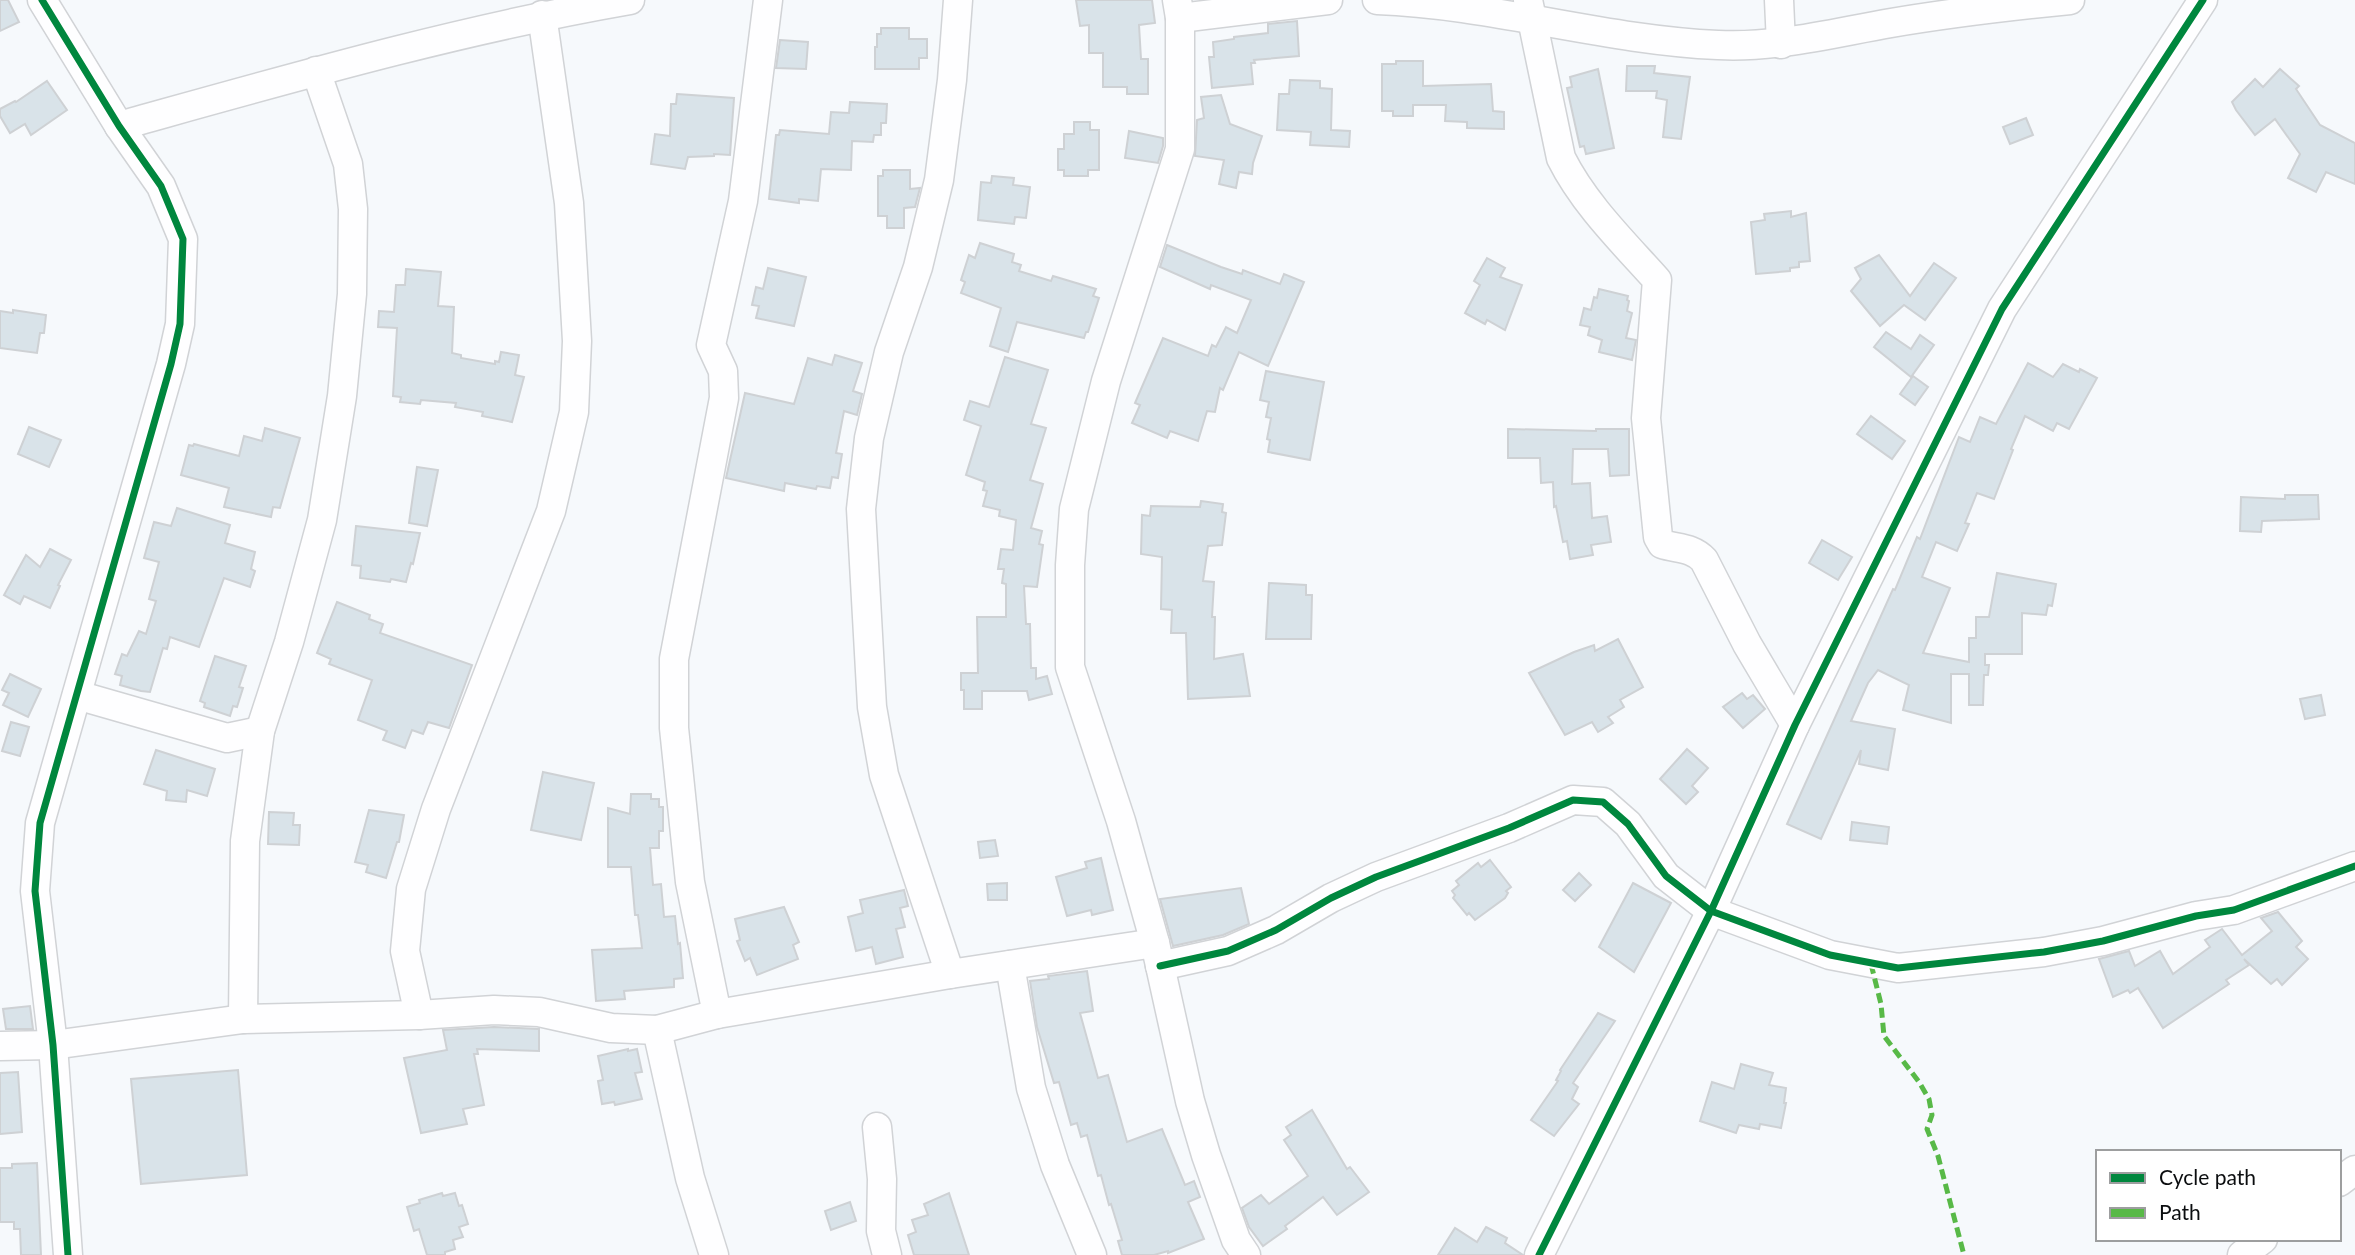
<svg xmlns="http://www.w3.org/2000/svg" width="2355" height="1255" font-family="Lato,sans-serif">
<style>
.building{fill:#d9e3e9;stroke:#ced1d4;stroke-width:2}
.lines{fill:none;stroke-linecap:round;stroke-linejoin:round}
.minor-casing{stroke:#d1d3d6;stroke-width:31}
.minor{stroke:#fefeff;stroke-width:28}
.quiet{stroke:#58b947;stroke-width:5;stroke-dasharray:10 5;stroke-linecap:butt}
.cycleway-casing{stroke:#fff;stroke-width:11}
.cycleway{stroke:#00873e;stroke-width:7}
</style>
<rect width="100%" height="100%" fill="#f6f9fc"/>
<g class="building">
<path d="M0,0H8L19,22L0,31Z"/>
<path d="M1076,0H1152L1155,23L1139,25L1141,59H1148V94H1127V87H1103V53H1089V25L1080,26Z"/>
<path d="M1297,21L1299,56L1254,60L1255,63H1251L1253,84L1212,88L1209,57H1214L1213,42L1234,39V37L1268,33V24Z"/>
<path d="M881,28H909V39H927V58H919V69H875V47H877V34H881Z"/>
<path d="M780,40L808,42L806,69L776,68Z"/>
<path d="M1396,61H1423V86L1491,84L1493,111L1504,112V129L1467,128V122L1445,121L1446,105H1413V116H1393V111H1382V64H1396Z"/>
<path d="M1627,66H1655L1654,73L1690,77L1681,139L1663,137L1667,100L1656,98L1657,91H1626Z"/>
<path d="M1598,69L1614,148L1586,154L1584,146L1580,147L1567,88L1572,87L1570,77Z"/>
<path d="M2280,69L2299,86L2296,89L2320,125L2355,143V184L2326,172L2316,192L2288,178L2300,154L2275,119L2255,135L2236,110L2232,102L2255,79L2263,87Z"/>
<path d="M1290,80L1320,81V88L1332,89L1331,130L1350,131L1349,147L1310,145L1311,132L1277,130L1279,94H1289Z"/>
<path d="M47,81L67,110L31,135L25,124L10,133L0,116V109L15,101L16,102Z"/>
<path d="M677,94L734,98L730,155L714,154V156L688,157L685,169L651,164L655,134L670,136L671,104H676Z"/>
<path d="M1221,95L1230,124L1262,136L1253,163L1252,174L1239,172L1236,188L1219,184L1224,160L1195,156L1197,120L1204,118L1201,97Z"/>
<path d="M850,102L887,104L886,123H881V135H874L873,142L852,141L851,170L821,169L818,201L799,199V203L769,199L776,135H779L780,130L829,134L831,112L849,113Z"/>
<path d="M2026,118L2033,135L2010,144L2003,127Z"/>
<path d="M1074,122H1090V130H1099V170H1088V176H1064V170H1058V149H1064V134H1074Z"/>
<path d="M1129,131L1163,138V146L1158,163L1125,158Z"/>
<path d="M883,170H910V189L920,188L915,207L904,208V228H887V216H878V176H883Z"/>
<path d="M992,176L1014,178L1013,185L1030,187L1026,218L1015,217L1014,224L978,220L981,182L991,183Z"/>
<path d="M1791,211V217L1806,213L1810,261L1799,262V267L1790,268V271L1756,274L1751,222L1765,220L1764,214Z"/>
<path d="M980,243L1014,254L1012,262L1021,265L1019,271L1051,281L1053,276L1096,289L1093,296L1099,298L1088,332H1086L1084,338L1017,322L1008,352L990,346L1001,308L961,293L965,282L961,280L969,255L975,258Z"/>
<path d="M1167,245L1221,267L1242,274L1243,270L1280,284L1284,274L1304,282L1268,366L1239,352L1223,390L1220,388L1215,412L1207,411L1198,441L1170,431L1167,438L1132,423L1140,405L1135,403L1163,338L1208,356L1212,345L1216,347L1226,327L1237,333L1251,300L1211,285L1210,289L1160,267Z"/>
<path d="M1879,255L1910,296L1934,263L1956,278L1925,320L1904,305L1880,326L1851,291L1861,279L1855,268Z"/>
<path d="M1487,258L1505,268L1500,277L1522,285L1505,330L1487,320L1485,324L1465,313L1480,285L1474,281Z"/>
<path d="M768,268L806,277L794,326L756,318L759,306L752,305L756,287L763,289Z"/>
<path d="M406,269L441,272L438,306L454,307L452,353L461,355V358L495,364V361L499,362L501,352L519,355L515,375L524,377L512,422L482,416L483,412L455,407L456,403L421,400L420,404L400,402L401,397L393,396L397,328L378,327L379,311L394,312L396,285H405Z"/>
<path d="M1599,289L1628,296L1627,300L1629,301L1627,311L1632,313L1626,338L1636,340L1632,360L1599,352L1602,340L1588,335L1590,327L1580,325L1584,308L1591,310L1594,297L1597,298Z"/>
<path d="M13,310L46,315L44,333H40L37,353L0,348V311L13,313Z"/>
<path d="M1886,332L1911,349L1920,335L1934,345L1911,377L1874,347Z"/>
<path d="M835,355L862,363L853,391L862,394L857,415L844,411L836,453L842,454L838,478L832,477L830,488L817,486L816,489L785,483L784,491L726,478L745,393L794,404L808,358L832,365Z"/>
<path d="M1005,357L1048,370L1031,424L1046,428L1030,480L1043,484L1031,528L1042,531L1039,544L1043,545L1037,587L1024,586L1026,624H1030L1031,668H1036V679L1047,676L1052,694L1029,700L1027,691H982V709H964V690H961V673H978L977,617H1006V584L1002,583L1004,569H998L1001,549L1013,550L1016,520L999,516L1000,510L983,506L987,491L983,490L985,482L966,475L981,426L964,420L970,401L989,407Z"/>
<path d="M2028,363L2053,377L2063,364L2079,372L2080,369L2097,378L2069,429L2057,423L2053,431L2025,416L2011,449L2013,450L1994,499L1977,493L1965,523L1969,524L1957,551L1936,542L1922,577L1950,588L1923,653L1969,662V638H1976V617H1989L1997,573L2056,584L2052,606L2048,605L2046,615L2022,613V654H1985V665H1989L1988,675H1984L1983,705H1969V674H1951V723L1903,710L1909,685L1878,670L1868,683L1851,721L1895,729L1888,770L1859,764L1861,750L1821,839L1787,824L1893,589L1895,590L1917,537L1920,539L1959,437L1970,442L1980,417L1996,424Z"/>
<path d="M1266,371L1324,382L1310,460L1268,452L1270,440L1267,439L1271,418L1266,417L1269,402L1260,400Z"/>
<path d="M1913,376L1928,387L1915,405L1900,394Z"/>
<path d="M1871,416L1905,441L1892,459L1857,434Z"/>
<path d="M29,427L61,440L49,467L18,454Z"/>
<path d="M265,428L300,438L280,508L273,507L271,517L224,507L229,488L181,475L189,445L193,446L194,444L239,456L244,436L262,441Z"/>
<path d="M1508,429L1596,431V429H1629V475L1610,476L1608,449H1573L1572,484L1590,483L1592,518L1607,516L1611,542L1591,545L1593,555L1570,559L1567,541L1563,542L1556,506L1554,507L1553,482L1541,483L1540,458H1508Z"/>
<path d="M417,467L438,470L427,526L409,523Z"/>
<path d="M2285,495H2318L2319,519L2262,521L2261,532L2240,531L2241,497L2285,499Z"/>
<path d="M1201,501L1223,504L1222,512L1226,513L1222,545L1208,546L1203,581L1214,582L1212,617H1215L1214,659L1243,654L1250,696L1188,699L1186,633H1171L1172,610L1161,609L1162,557L1141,554L1142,515L1150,516L1151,506L1200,507Z"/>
<path d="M177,508L230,525L225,543L255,552L251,569L255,571L250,587L224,578L199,647L170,637L167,649L163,648L150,692L141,691L120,685L122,676L115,674L122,654L127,656L139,631L146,634L156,601L149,599L159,562L144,558L154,522L171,526Z"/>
<path d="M356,526L420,533L413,564L411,563L406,582L391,579L390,582L360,578L361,566L352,565Z"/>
<path d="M1822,540L1852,557L1838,580L1809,563Z"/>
<path d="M50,549L71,560L58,585L60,586L50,608L24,596L20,604L4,595L26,555L40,567Z"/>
<path d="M1269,583L1306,585V595H1312L1311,639H1266Z"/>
<path d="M337,602L370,615L369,619L383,624L380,633L472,665L449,728L428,722L423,734L412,730L405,748L383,740L387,731L358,720L372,680L329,664L331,659L317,653Z"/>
<path d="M1618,639L1643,687L1620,700L1624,707L1608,717L1613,723L1598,732L1592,722L1565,735L1529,673L1574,652L1594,645L1595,651Z"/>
<path d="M215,656L246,666L239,687L243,688L237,707L233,706L230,716L204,707L205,703L200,701Z"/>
<path d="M10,674L41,689L28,717L3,705L9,693L2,690Z"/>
<path d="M1742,693L1747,699L1753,695L1765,709L1743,728L1723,707Z"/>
<path d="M2321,695L2325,715L2305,719L2300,699Z"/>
<path d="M11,722L29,727L20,756L2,751Z"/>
<path d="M1687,749L1708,768L1692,786L1698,792L1686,804L1660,779Z"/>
<path d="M156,750L215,769L207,796L187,790L186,802L166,800L167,791L144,784Z"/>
<path d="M543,772L594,783L581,840L531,830Z"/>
<path d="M631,794H651V799H659V807H663V831H659V848H650L653,885L661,884L664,917L675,916L678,944L680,943L683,978L674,979V987L624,991L625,999L596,1001L592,950L642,948L638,915H635L631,867H608V808L630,814Z"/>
<path d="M369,810L404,815L399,842H397L386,878L366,872L368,865L355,862Z"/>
<path d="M269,812L294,813L293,825H300L299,845L268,844Z"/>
<path d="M1852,822L1889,827L1887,844L1850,840Z"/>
<path d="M995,840L998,856L980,858L978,842Z"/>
<path d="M1101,858L1113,910L1092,915L1091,910L1067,916L1056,877L1087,868L1085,862Z"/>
<path d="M1490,860L1511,887L1506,891L1508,893L1505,898L1475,920L1469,913L1467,915L1453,898L1455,895L1452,891L1459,885L1456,881L1478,863L1481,867Z"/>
<path d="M1579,873L1591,885L1575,901L1563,890Z"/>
<path d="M1007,883V900H988L987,884Z"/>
<path d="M1633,883L1671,903L1634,972L1599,947Z"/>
<path d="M1241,888L1249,924L1223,935L1173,946L1160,899Z"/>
<path d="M904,890L908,906L900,908L905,927L896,929L903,957L876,964L872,947L856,951L848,917L863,913L860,900Z"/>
<path d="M784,907L799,942L793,945L798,959L757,975L750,958L745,961L737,941L740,940L735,919Z"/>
<path d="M2278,912L2302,941L2296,947L2308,959L2282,985L2277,979L2271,984L2244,959L2249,965L2226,980L2229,984L2163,1028L2138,988L2130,993L2128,990L2113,997L2099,959L2129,951L2135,966L2160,951L2173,974L2210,947L2205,940L2222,929L2242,955L2272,931L2261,918Z"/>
<path d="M1087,971L1093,1011L1080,1013L1098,1078L1108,1075L1127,1142L1162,1129L1185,1185L1194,1181L1200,1197L1188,1202L1204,1239L1168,1253V1251L1154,1255H1122L1118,1241L1122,1240L1111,1204L1109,1205L1101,1175L1098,1176L1087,1135L1081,1137L1077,1123L1071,1125L1059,1082L1054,1083L1037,1027L1030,981L1049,979L1048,976Z"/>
<path d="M30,1006L33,1029H6L3,1009Z"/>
<path d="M1598,1013L1615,1021L1573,1083L1578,1087L1572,1099L1579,1104L1554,1136L1531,1120L1558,1081L1556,1080L1561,1071L1560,1070Z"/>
<path d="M494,1027L539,1029V1051L477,1049L478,1054H474L484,1105L463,1109L467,1124L421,1133L404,1058L447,1050L443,1030Z"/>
<path d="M628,1049V1051L637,1049L642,1072L635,1073L642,1099L615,1105L614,1102L602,1104L598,1081L603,1080L598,1056Z"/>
<path d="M1741,1064L1773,1073L1769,1085L1786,1088L1784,1103H1786L1781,1128L1760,1124L1759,1129L1739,1125L1736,1133L1700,1121L1712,1082L1734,1089Z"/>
<path d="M238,1070L247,1175L141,1184L131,1079Z"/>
<path d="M18,1072L22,1132L0,1134V1073Z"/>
<path d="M1312,1110L1347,1169L1350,1167L1369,1192L1337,1215L1323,1197L1285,1226L1287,1229L1263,1246L1249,1227L1242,1208L1261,1195L1269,1204L1308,1176L1284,1140L1291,1135L1286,1127Z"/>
<path d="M37,1163L41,1255H21L20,1229H14V1222H0V1168H12V1164Z"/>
<path d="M442,1193L443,1196L455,1193L459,1206L462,1205L468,1224L459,1227L463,1237L453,1240L455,1249L445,1252V1255H427L419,1229L414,1231L407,1207L420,1203L419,1200Z"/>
<path d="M949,1193L969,1255H914L908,1235L916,1232L912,1220L928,1215L924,1204Z"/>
<path d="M850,1202L856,1221L831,1230L825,1211Z"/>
<path d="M1486,1227L1507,1238L1505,1243L1523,1255H1438L1455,1228L1477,1242Z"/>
</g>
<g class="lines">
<defs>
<g id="minor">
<path d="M42,0L119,126L161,186L183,239L180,324L171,364L40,823L35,891L53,1045L68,1255"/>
<path d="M1177,0L1180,18V149L1106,381L1074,509L1070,565V667L1121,821L1155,943L1190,1101L1206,1155L1236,1240L1246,1255"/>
<path d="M1377,0C1491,4 1603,40 1718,45C1777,48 1833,33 1891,23C1950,13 2010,6 2070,0"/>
<path d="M1528,0L1561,158C1584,204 1623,242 1657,280L1646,418L1658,537L1662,544C1677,549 1692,547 1704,560L1747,644L1795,725"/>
<path d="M1779,0L1781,44"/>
<path d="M1180,18L1328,0"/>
<path d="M119,126C288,79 457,30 630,0"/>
<path d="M77,695L227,738L260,731"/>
<path d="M1010,965L1031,1088L1055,1165L1092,1255"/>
<path d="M1160,966L1228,951L1276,930L1331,898L1376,877L1509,828L1573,800L1603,802L1628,824L1666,876L1711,911L1830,955L1898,968L2044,952L2103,941L2196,916L2234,910L2355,866"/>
<path d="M950,974L884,775L872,707L861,509L869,438L889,352L918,267L939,180L952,80L958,0"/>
<path d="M717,1014L690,882L674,728V659L724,398L723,371L711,345L743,201L768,0"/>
<path d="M419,1015L405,951L411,889L436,809L551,511L574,412L577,341L569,203L542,15"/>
<path d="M243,1019L245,841L260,731L289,642L322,520L342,396L352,294L353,209L348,164L316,71"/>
<path d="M657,1030L690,1178L714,1255"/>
<path d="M0,1046L53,1045L243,1019L419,1015L494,1010L539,1012L611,1028L657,1030L717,1014L950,974L1155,943"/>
<path d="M877,1127L882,1179L881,1231L887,1255"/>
<path d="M2339,1182L2355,1170"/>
<path d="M1539,1255L1711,911L1795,725L2002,309L2203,0"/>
<path d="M2242,1255L2263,1239"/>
</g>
</defs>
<use href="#minor" class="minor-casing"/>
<use href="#minor" class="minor"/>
<path class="quiet" d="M1871,964L1881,1004L1884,1036L1919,1082L1929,1099L1932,1115L1927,1129L1938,1156L1964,1255"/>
<defs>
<g id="cycleway">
<path d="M42,0L119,126L161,186L183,239L180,324L171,364L40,823L35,891L53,1045L68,1255"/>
<path d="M1160,966L1228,951L1276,930L1331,898L1376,877L1509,828L1573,800L1603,802L1628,824L1666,876L1711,911L1830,955L1898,968L2044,952L2103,941L2196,916L2234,910L2355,866"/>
<path d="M1539,1255L1711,911L1795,725L2002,309L2203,0"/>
</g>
</defs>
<use href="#cycleway" class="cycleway-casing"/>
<use href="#cycleway" class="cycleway"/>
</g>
<rect x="2096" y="1150" width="245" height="91" fill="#ffffff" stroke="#9d9e9f" stroke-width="2"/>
<rect x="2110" y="1173" width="35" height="10" fill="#00873e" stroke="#9d9e9f" stroke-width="2"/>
<text x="2159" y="1185" font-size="21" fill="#0b0d0f">Cycle path</text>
<rect x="2110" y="1208" width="35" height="10" fill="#58b947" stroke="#9d9e9f" stroke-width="2"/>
<text x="2159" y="1220" font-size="21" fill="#0b0d0f">Path</text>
</svg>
